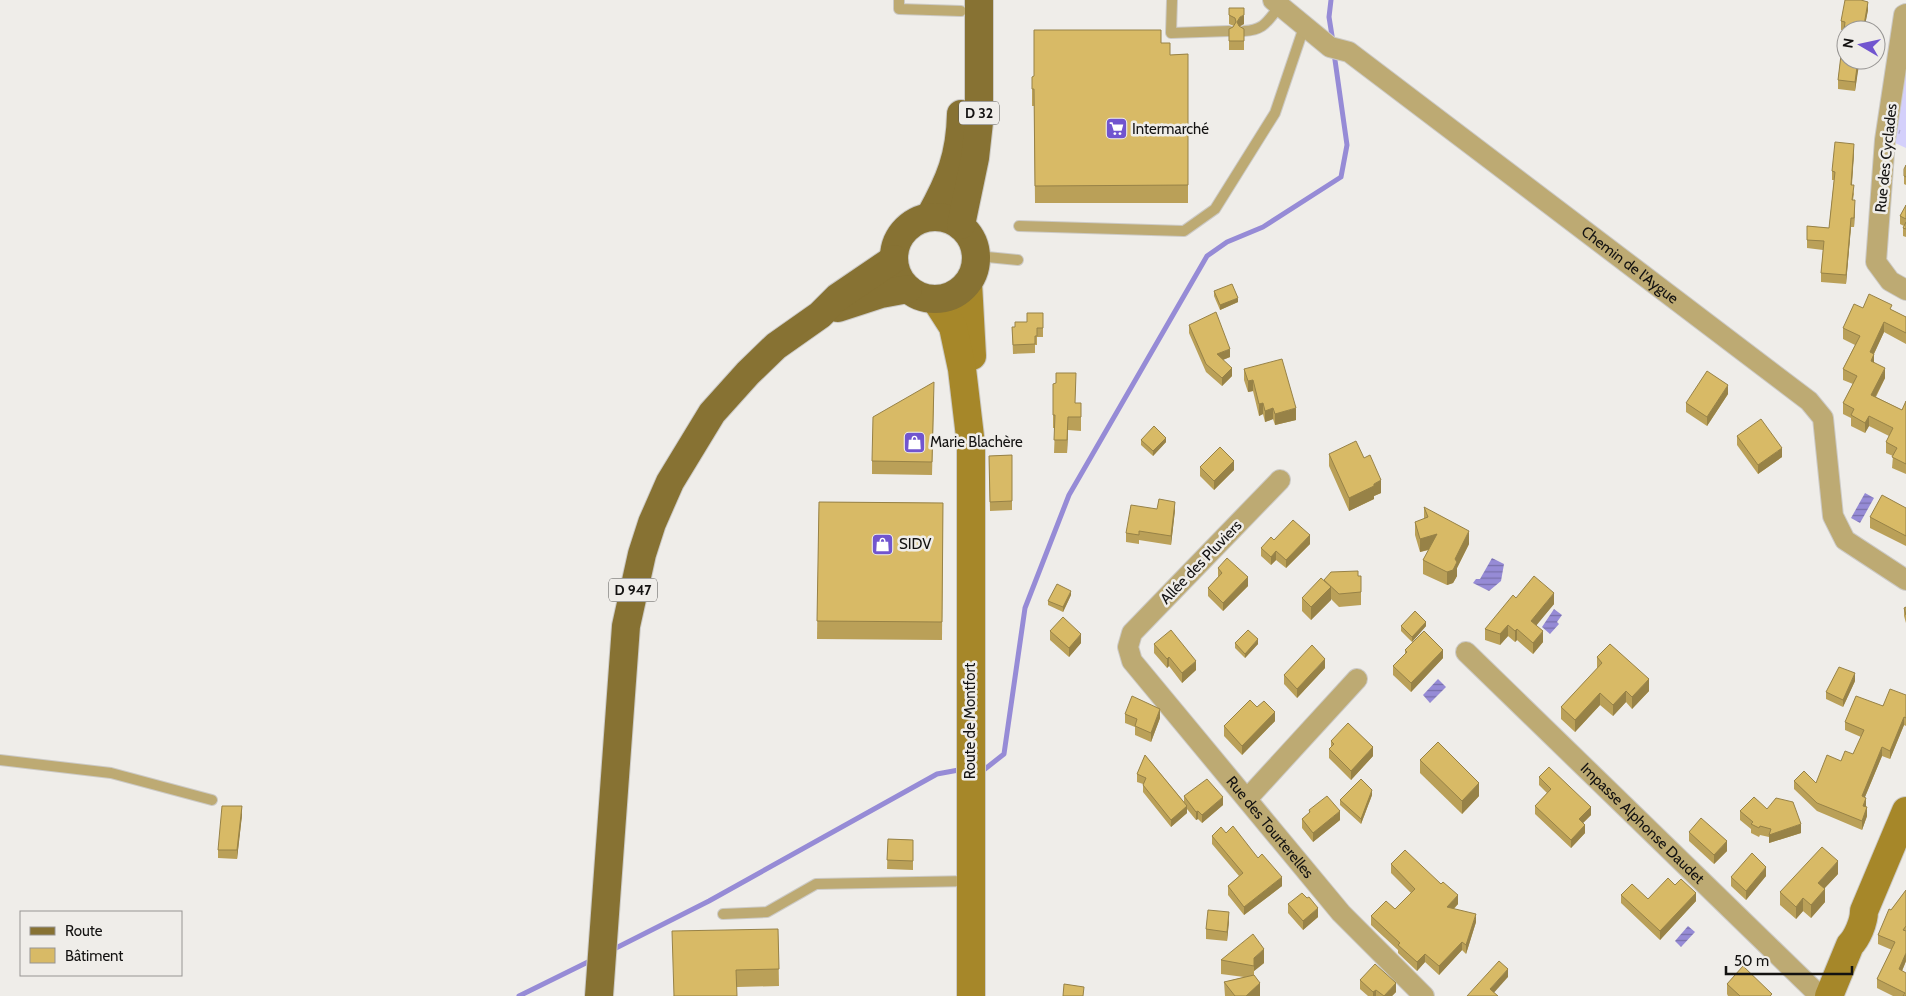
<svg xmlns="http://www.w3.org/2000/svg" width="1906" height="996" font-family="Cabin,sans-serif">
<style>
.grass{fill:url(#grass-tufts)}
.water{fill:url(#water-rules)}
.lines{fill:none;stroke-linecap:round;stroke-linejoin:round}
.stream{stroke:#968bd6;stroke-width:5}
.lane-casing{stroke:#cccac6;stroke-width:12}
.street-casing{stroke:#cccac6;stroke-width:22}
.secondary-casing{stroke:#cccac6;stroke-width:30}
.primary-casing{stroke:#cccac6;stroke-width:30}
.lane{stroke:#bdaa73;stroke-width:10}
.street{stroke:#bdaa73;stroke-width:20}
.secondary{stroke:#a68729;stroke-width:28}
.primary{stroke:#877233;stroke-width:28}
.wall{fill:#baa058}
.shaded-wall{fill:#978247}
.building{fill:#d8ba66;stroke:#978247}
.labels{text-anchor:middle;stroke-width:5;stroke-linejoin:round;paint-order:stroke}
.shield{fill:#efede9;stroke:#555452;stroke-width:1}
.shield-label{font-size:14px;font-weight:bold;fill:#131211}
.poi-label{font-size:15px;fill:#131211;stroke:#efede9;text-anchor:start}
.street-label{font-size:15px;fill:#131211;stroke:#efede9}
</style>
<defs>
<pattern id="grass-tufts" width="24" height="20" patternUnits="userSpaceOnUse" patternTransform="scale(1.25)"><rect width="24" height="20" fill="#d4d0fb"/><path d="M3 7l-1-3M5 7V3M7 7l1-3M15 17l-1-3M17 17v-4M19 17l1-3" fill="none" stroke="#b5b2d6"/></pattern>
<pattern id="water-rules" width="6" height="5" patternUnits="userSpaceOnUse" patternTransform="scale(1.25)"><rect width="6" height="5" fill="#968bd6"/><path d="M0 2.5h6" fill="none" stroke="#7970ac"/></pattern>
</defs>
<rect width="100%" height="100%" fill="#efede9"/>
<path class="grass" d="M1906,27V148L1893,142Z"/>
<g class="water">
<path d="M1865,493L1874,498L1860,523L1851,518Z"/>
<path d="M1492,558L1504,564L1501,581L1489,591L1473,583L1476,579H1480Z"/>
<path d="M1554,609L1562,615L1557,622L1559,624L1550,634L1542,627Z"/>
<path d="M1438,679L1446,687L1430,703L1423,695Z"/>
<path d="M1688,926L1695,932L1681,947L1675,941Z"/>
</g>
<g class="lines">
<g class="stream">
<path d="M1331,0L1329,17L1333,42"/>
<path d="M980,769H985L1004,754L1025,608L1069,495L1207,256L1227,242L1263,227L1341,177L1347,145L1334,53"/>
<path d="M610,951L709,901L937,774L964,769"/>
<path d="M519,996L594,959"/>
</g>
<defs>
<g id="lane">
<path d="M899,0V9L961,11"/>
<path d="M1172,0L1171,33L1229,31"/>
<path d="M1244,31C1265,30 1267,21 1280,6"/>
<path d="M1019,226L1184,231L1215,209L1275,113L1304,27"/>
<path d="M977,256L1018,260"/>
<path d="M0,760L111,773L212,800"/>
<path d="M723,914L767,912L816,884L970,881"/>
</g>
<g id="street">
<path id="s1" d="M1273,0L1330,47L1349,52L1809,401L1823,418L1833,516L1845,540L1906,580"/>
<path d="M1906,14L1904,15L1885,140L1876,262L1890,281L1906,290"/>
<path id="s2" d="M1280,480L1132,633L1128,647L1132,661L1341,913L1424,996"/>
<path id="s3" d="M1466,652L1820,996"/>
<path d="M1247,799L1357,679"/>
</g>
<g id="secondary">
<path d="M968,283L972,356"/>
<path d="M935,299L953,327L962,369L971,445V996"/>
<path d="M1829,996L1850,945C1857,938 1864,922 1864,911L1906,811"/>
</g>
<g id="primary">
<path d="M930,216C950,180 960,156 961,114"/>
<circle cx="935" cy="258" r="41"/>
<path d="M961,225L975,158L979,122V0"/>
<path d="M838,308L881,294L908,289"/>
<path d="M599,996L626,626L642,554L652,523L670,482L712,413L748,373L776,346L820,315L838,297L894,259"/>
</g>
</defs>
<use href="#lane" class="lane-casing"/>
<use href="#street" class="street-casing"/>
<use href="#secondary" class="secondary-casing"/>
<use href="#primary" class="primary-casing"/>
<use href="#lane" class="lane"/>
<use href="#street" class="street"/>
<use href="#secondary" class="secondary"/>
<use href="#primary" class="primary"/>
</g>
<g class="wall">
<path d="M1862,0L1868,10L1864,30H1846L1859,60L1855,91L1838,89V80L1844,30H1841V21Z"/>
<path d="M1229,8L1244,24L1239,27L1244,29V50H1229V29L1234,26L1229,24Z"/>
<path d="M1161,43L1170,55L1188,54V203H1035L1034,106H1032V77Z"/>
<path d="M1854,153L1852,185L1854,194L1853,200L1855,209L1854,227H1851L1846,284L1821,282V273L1823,250L1807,248V226L1829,228L1834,180H1832V171Z"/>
<path d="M1906,165V185L1904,184V176Z"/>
<path d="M1906,205V237L1903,236V228L1904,226L1900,224V216Z"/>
<path d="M1214,291L1238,302L1220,310L1214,296Z"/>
<path d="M1863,308L1892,310L1906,317V344L1884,332L1874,354V362L1885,378L1876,397L1902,410L1906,401V474L1892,468L1893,456L1886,453V442L1889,436L1869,426L1865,433L1851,426V418L1843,414V403L1853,384L1843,380V369L1855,345L1843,339V328Z"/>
<path d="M1043,313V337H1037V345H1035V353L1013,354L1012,327H1015L1027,322Z"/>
<path d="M1189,325L1230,357L1223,360L1232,376L1222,386L1206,372L1189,333Z"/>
<path d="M1244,369L1296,420L1275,425L1273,419L1265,422L1263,414L1259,416L1253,391L1248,392L1244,380Z"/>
<path d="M1053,384L1075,403H1081V431L1068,430L1067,453H1054L1055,428H1053Z"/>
<path d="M1728,394L1707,426L1686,412V403Z"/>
<path d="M934,396L932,475L872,474V461Z"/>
<path d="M1737,436L1782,457L1758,474L1737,445Z"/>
<path d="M1141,440L1166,442L1153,456L1141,445Z"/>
<path d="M1329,454L1381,493L1374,496V499L1349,511L1329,466Z"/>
<path d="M1012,455V510L990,511L989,456Z"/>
<path d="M1200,467L1234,470L1214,490L1200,476Z"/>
<path d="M819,502L943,503L942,640L817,639Z"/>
<path d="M1424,507L1469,544L1457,568V576L1453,583L1447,585L1423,574V560L1429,550L1420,552L1415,535V522L1424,519Z"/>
<path d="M1906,508V546L1870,528V517Z"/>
<path d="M1157,509L1175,510L1171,545L1139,540V544L1126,542V533Z"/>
<path d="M1274,540L1310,544L1286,568L1276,560L1271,565L1261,556V548Z"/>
<path d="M1218,568L1248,586L1223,611L1208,596V588L1218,577Z"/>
<path d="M1358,576H1361V605L1339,607L1331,599V600L1311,620L1302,611V598L1324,581V580Z"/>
<path d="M1071,595L1063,612L1048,605V601Z"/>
<path d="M1516,598L1554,604L1536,625L1543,642L1533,654L1517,640L1515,642L1508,636L1500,645L1485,640V629Z"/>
<path d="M1906,607V623L1904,616V608Z"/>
<path d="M1401,626H1426L1412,642L1401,631Z"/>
<path d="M1050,631L1081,643L1069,657L1050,640Z"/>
<path d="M1235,643L1258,644L1245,658L1235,648Z"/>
<path d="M1154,644L1196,670L1182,683L1169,666L1167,668L1154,653Z"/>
<path d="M1405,650L1443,658L1411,692L1393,675V666L1405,654Z"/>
<path d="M1597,657L1649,691L1632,709L1626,702L1613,716L1600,705L1575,732L1561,719V707L1597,669Z"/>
<path d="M1325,668L1297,698L1284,684V675Z"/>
<path d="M1855,681L1843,707L1826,699V692Z"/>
<path d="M1906,695V726L1904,725L1890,759L1882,756L1865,797L1867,816L1862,830L1817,811L1794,789V781L1816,783L1841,761L1853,754L1861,737L1845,730V722Z"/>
<path d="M1257,707L1275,721L1242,755L1224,736V726Z"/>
<path d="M1125,714L1160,718L1151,742L1135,735V727L1125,723Z"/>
<path d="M1331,741L1373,756L1351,780L1329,758V749L1331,747Z"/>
<path d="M1145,755L1184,802V796L1223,805L1202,823L1198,819L1196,820L1187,809V813L1171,827L1143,792V784L1137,782V774Z"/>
<path d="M1420,760L1479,796L1462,814L1420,773Z"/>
<path d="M1539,777L1591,815L1583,823L1585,833L1571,848L1535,814V806L1547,793L1539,785Z"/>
<path d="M1372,795L1361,824L1340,805V800Z"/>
<path d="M1767,809L1801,833L1769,843V837L1760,835L1759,837L1751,833V829L1740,820V811Z"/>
<path d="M1309,810L1340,820L1313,842L1302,828V819L1309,813Z"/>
<path d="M242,815L237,859L218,858V850Z"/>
<path d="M1689,832L1727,851L1714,864L1689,841Z"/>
<path d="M1226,833L1258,858L1282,886L1244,915L1228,895V886L1239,876L1212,844V836Z"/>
<path d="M888,839L913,840V870L887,869Z"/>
<path d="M1391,864L1458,904L1454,909L1476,922L1466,954L1462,950L1439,975L1425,962L1417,971L1398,953V950L1371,925V916L1395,909L1411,893L1391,873Z"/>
<path d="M1838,874L1824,889L1825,902L1811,918L1803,911L1796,919L1780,905V892Z"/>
<path d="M1766,876L1746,900L1731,886V877Z"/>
<path d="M1675,885L1696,901L1660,940L1621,903V895L1648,899Z"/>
<path d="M1906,890V961L1902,971L1906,996H1893L1877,988V979L1892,950L1878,944V935L1891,910Z"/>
<path d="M1288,904L1318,917L1303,930L1288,913Z"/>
<path d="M1229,921L1227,941L1206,939V929Z"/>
<path d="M778,929L779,986L737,987L673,996Z"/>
<path d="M1221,960L1264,963L1254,971V975L1260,996H1225L1224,982L1244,977L1221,974Z"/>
<path d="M1360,980L1396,992L1392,996H1368L1360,989Z"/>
<path d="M1727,984L1772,996H1728L1727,994Z"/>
</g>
<g class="shaded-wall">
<path d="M1868,2V10L1864,30V25Z"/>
<path d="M1244,15V24L1240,26L1237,31V22L1240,17Z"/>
<path d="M1858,60L1859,65L1855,91V82Z"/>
<path d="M1854,144V153L1851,194V185Z"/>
<path d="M1855,200V209L1854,227V218Z"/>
<path d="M1851,218V227L1846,284V275Z"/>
<path d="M1238,298V302L1220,310V305Z"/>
<path d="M1884,322V332L1870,362V352Z"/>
<path d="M1230,349V357L1217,362V354Z"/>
<path d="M1874,354V364L1871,361Z"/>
<path d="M1232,368V376L1222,386V378Z"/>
<path d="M1885,368V378L1871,405V395Z"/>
<path d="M1253,380V391L1248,392V381Z"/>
<path d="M1728,385V394L1707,426V417Z"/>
<path d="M1263,403V414L1259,416V404Z"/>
<path d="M1273,408V419L1265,422V411Z"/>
<path d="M1296,408V420L1275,425V414Z"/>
<path d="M1869,416V426L1865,433V423Z"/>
<path d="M1068,417V430L1067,453V440Z"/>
<path d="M1166,438V442L1153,456V451Z"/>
<path d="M1782,448V457L1758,474V465Z"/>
<path d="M1234,461V470L1214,490V481Z"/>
<path d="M1381,480V493L1374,496V499L1349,511V498Z"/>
<path d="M1175,502V510L1171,545V536Z"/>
<path d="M1469,531V544L1457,568V576L1453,583L1447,585V572Z"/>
<path d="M1437,534V547L1420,552V539Z"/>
<path d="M1310,535V544L1286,568V560Z"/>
<path d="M1276,551V560L1271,565V557Z"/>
<path d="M1248,577V586L1223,611V603Z"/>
<path d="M1331,587V600L1311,620V607Z"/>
<path d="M1071,591V595L1063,612V607Z"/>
<path d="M1554,593V604L1531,632V621Z"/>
<path d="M1426,622V626L1412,642V637Z"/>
<path d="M1508,625V636L1500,645V634Z"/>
<path d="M1517,629V640L1515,642V631Z"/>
<path d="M1543,631V642L1533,654V643Z"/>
<path d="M1081,634V643L1069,657V648Z"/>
<path d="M1258,639V644L1245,658V654Z"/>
<path d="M1443,650V658L1411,692V683Z"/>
<path d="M1169,657V666L1167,668V659Z"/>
<path d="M1325,659V668L1297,698V689Z"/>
<path d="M1196,661V670L1182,683V673Z"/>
<path d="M1855,673V681L1843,707V700Z"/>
<path d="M1649,679V691L1632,709V697Z"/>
<path d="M1626,691V702L1613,716V705Z"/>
<path d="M1600,693V705L1575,732V720Z"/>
<path d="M1160,709V718L1151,742V733Z"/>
<path d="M1275,712V721L1242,755V746Z"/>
<path d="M1904,717V725L1890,759V751Z"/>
<path d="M1373,747V756L1351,780V771Z"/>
<path d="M1882,747V756L1862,804V796Z"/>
<path d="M1479,783V796L1462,814V801Z"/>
<path d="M1372,790V795L1361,824V819Z"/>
<path d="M1223,797V805L1202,823V815Z"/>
<path d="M1866,798V806L1863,814V806Z"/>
<path d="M242,806V815L237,859V850Z"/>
<path d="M1187,806V813L1171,827V820Z"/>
<path d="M1591,807V815L1579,827V819Z"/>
<path d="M1867,807V816L1862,830V821Z"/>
<path d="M1198,811V819L1196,820V812Z"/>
<path d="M1340,811V820L1313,842V833Z"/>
<path d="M1801,824V833L1769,843V835Z"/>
<path d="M1585,825V833L1571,848V840Z"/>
<path d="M1727,841V851L1714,864V855Z"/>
<path d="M1838,861V874L1818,895V883Z"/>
<path d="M1766,867V876L1746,900V891Z"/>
<path d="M1282,877V886L1244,915V907Z"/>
<path d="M1825,889V902L1811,918V905Z"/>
<path d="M1696,893V901L1660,940V931Z"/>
<path d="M1458,895V904L1447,915V907Z"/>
<path d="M1803,898V911L1796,919V907Z"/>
<path d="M1318,908V917L1303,930V921Z"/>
<path d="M1229,912V921L1227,941V932Z"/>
<path d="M1476,914V922L1466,954V945Z"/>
<path d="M1462,942V950L1439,975V966Z"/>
<path d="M1264,949V963L1254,971V979V958Z"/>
<path d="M1906,953V961L1899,978V969Z"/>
<path d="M1425,954V962L1417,971V962Z"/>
<path d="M1508,969V977L1491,996L1490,989Z"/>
<path d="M1260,983V996H1246Z"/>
<path d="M1396,983V992L1392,996H1384Z"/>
<path d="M1376,990V996H1373V992Z"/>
</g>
<g class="building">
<path d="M1845,0H1861L1868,2L1864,25H1861L1860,30H1846V60H1858L1855,82L1838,80L1845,22L1841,21Z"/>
<path d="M1229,8H1244V15L1240,17L1237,22L1239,26L1244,29V41H1229V29L1233,27L1236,22L1235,18L1229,15Z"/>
<path d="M1034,30H1161V43H1170V55L1188,54V185L1035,186L1034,89H1032V77L1034,76Z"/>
<path d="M1835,142L1854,144L1851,185H1854L1852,200H1855L1854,218H1851L1846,275L1821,273L1824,241L1807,240V226L1829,228L1835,172L1832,171Z"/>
<path d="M1906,165V177L1904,176V169Z"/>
<path d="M1906,205V219L1900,216Z"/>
<path d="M1906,222V229L1903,228Z"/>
<path d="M1232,284L1238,298L1220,305L1214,291Z"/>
<path d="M1869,294L1892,305L1890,309L1906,317V333L1884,322L1870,352L1874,354L1871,361L1885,368L1871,395L1902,410L1906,401V464L1892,457L1897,448L1886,442L1893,428L1869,416L1865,423L1851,415L1854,409L1843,403L1857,376L1843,369L1860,336L1843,328L1854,304L1863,308Z"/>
<path d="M1216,312L1230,349L1217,354L1232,368L1222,378L1206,364L1189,325Z"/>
<path d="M1027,313H1043V328H1037V336H1035V344L1013,345L1012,327H1015V322H1027Z"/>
<path d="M1282,359L1296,408L1275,414L1273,408L1265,411L1263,403L1259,404L1253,380L1248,381L1244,369Z"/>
<path d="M1707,371L1728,385L1707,417L1686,403Z"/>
<path d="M1056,373H1076L1075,403H1081V417H1068L1067,440H1054L1055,415H1053V384L1056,383Z"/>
<path d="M934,382L932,462L872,461L873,417Z"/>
<path d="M1761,419L1782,448L1758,465L1737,436Z"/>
<path d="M1154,426L1166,438L1153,451L1141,440Z"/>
<path d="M1356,441L1364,458L1370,455L1381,480L1374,484V486L1349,498L1329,454Z"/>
<path d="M1220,447L1234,461L1214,481L1200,467Z"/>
<path d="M1012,455V501L990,502L989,456Z"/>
<path d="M1882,495L1906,508V536L1870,517Z"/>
<path d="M1159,499L1175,502L1171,536L1139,531V535L1126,533L1131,505L1157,509Z"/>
<path d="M819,502L943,503L942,622L817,621Z"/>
<path d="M1424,507L1469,531L1455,559L1457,562L1453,570L1447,572L1423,560L1437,534L1420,539L1415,522L1428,517Z"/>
<path d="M1293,520L1310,535L1286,560L1276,551L1271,557L1261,548L1271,537L1274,540Z"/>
<path d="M1227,558L1248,577L1223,603L1208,588L1222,573L1218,568Z"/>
<path d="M1358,571V576H1361V592L1339,594L1324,580L1331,572Z"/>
<path d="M1534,576L1554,593L1531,621L1543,631L1533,643L1517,629L1515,631L1508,625L1500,634L1485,629L1513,595L1516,598Z"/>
<path d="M1321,578L1331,587L1311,607L1302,598Z"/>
<path d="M1057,584L1071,591L1063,607L1048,601Z"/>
<path d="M1906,607V615L1904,608Z"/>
<path d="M1415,611L1426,622L1412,637L1401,626Z"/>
<path d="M1063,617L1081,634L1069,648L1050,631Z"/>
<path d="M1171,630L1196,661L1182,673L1169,657L1167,659L1154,644Z"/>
<path d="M1248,630L1258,639L1245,654L1235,643Z"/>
<path d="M1424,631L1443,650L1411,683L1393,666L1407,652L1405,650Z"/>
<path d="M1610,644L1649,679L1632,697L1626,691L1613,705L1600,693L1575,720L1561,707L1602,663L1597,657Z"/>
<path d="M1312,645L1325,659L1297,689L1284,675Z"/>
<path d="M1839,667L1855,673L1843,700L1826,692Z"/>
<path d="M1890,689L1906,695V718L1904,717L1890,751L1882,747L1862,796L1866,798L1863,806L1867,807L1862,821L1817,803L1794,781L1804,771L1816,783L1827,755L1841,761L1845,751L1853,754L1864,730L1845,722L1856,696L1883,706Z"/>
<path d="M1132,696L1160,709L1151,733L1135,726L1137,719L1125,714Z"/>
<path d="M1250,700L1257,707L1264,701L1275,712L1242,746L1224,726Z"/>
<path d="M1348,723L1373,747L1351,771L1329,749L1334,744L1331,741Z"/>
<path d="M1438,742L1479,783L1462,801L1420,760Z"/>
<path d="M1145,755L1187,806L1171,820L1143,785L1146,778L1137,774Z"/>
<path d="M1549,767L1591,807L1579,819L1585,825L1571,840L1535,806L1551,789L1539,777Z"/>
<path d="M1207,779L1223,797L1202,815L1198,811L1196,812L1184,796Z"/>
<path d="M1361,779L1372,790L1361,819L1340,800Z"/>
<path d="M1327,796L1340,811L1313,833L1302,819L1310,812L1309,810Z"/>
<path d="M1754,797L1767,809L1776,798L1793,802L1801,824L1769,835L1771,829L1760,826L1759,828L1751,824L1753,822L1740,811Z"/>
<path d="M222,806H242L237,850H218Z"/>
<path d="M1701,818L1727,841L1714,855L1689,832Z"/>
<path d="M1233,826L1258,858L1262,854L1282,877L1244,907L1228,886L1243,873L1212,836L1221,827L1226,833Z"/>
<path d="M888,839L913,840V861L887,860Z"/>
<path d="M1822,847L1838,861L1818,883L1825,889L1811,905L1803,898L1796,907L1780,892Z"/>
<path d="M1405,850L1441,884L1443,882L1458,895L1447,907L1476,914L1466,945L1462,942L1439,966L1425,954L1417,962L1398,945L1400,943L1371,916L1386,901L1395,909L1415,889L1391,864Z"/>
<path d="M1752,853L1766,867L1746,891L1731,877Z"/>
<path d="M1668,878L1675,885L1681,879L1696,893L1660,931L1621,895L1632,884L1648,899Z"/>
<path d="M1906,890V926L1903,930L1906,931V953L1899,969L1906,973V996H1903L1905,993L1877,979L1895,942L1878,935L1889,909L1891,910Z"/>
<path d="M1302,893L1307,898L1309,897L1318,908L1303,921L1288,904Z"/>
<path d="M1208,910L1229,912L1227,932L1206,929Z"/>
<path d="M778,929L779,969L736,970L737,996H674L672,931Z"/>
<path d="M1253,934L1264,949L1254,958V966L1221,960Z"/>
<path d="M1499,961L1508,969L1490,989L1498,996H1467Z"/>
<path d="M1375,964L1396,983L1384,996L1376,990L1373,992L1360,980Z"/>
<path d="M1743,966L1772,994L1770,996H1740L1727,984Z"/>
<path d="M1254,975L1260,983L1246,996H1235L1224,982Z"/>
<path d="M1064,984L1084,987L1083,996H1063Z"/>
</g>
<defs>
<symbol id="supermarket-square" viewBox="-11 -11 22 22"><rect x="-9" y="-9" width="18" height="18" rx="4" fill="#7155cf" stroke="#efede9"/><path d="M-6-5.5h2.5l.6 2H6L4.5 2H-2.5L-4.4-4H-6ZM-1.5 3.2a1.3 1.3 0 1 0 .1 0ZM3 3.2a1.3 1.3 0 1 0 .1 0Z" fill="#fff"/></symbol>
<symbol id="shop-square" viewBox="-11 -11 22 22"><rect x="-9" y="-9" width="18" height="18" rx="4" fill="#7155cf" stroke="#efede9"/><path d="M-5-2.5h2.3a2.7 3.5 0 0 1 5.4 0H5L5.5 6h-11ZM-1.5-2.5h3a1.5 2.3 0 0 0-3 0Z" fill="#fff"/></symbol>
</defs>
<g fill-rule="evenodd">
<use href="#supermarket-square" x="1104" y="116" width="25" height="25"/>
<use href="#shop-square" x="902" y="430" width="25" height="25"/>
<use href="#shop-square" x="870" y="532" width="25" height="25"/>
</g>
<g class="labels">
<g class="shield">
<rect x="959" y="101.5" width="40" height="23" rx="4"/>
<rect x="609" y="578.5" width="48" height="23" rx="4"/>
</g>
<g class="shield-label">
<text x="979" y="118">D 32</text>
<text x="633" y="595">D 947</text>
</g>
<g class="poi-label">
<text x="1132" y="134">Intermarché</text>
<text x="930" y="447">Marie Blachère</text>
<text x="899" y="549">SIDV</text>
</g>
<g class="street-label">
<text transform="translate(1886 158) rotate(-84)" y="5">Rue des Cyclades</text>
<text dy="5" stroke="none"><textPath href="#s1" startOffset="446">Chemin de l'Aygue</textPath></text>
<text transform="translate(1201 562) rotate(-46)" y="5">Allée des Pluviers</text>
<text transform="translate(970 721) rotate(-90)" y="5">Route de Montfort</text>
<text dy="5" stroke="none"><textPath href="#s3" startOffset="246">Impasse Alphonse Daudet</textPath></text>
<text dy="5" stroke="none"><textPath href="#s2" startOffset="458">Rue des Tourterelles</textPath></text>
</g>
</g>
<rect x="20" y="911" width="162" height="65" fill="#efede9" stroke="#979593"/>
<rect x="30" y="927" width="25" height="8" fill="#877233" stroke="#979593"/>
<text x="65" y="936" font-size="15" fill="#131211">Route</text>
<rect x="30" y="948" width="25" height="15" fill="#d8ba66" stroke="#979593"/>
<text x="65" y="961" font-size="15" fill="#131211">Bâtiment</text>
<g transform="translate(1861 45) rotate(279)"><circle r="24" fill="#efede9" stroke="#979593"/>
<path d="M0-4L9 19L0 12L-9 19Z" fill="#7155cf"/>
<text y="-8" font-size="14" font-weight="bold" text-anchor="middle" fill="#131211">N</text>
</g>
<path d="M1726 966v8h126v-8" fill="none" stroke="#131211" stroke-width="2.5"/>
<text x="1734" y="966" font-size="15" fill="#131211" stroke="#efede9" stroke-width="4" paint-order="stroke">50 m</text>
</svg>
